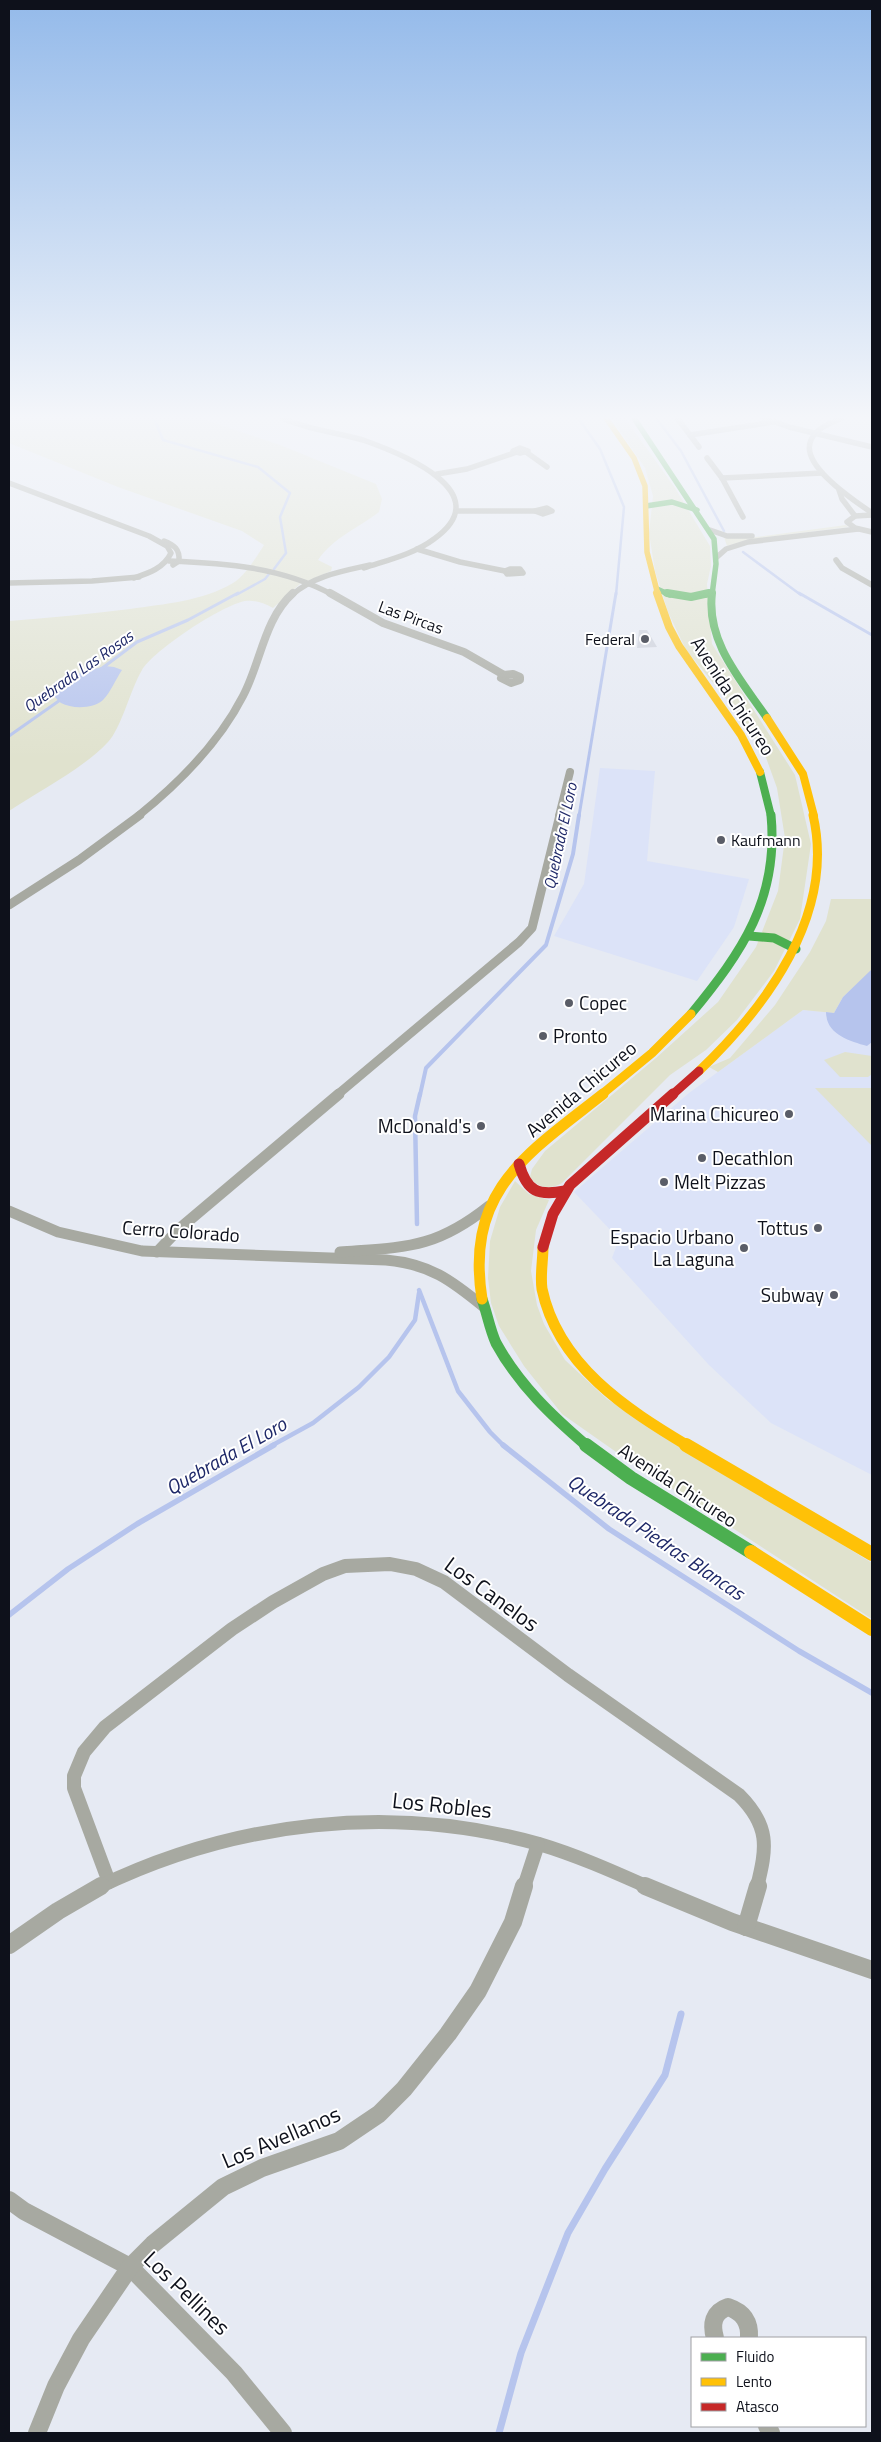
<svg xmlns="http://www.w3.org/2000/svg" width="881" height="2442" font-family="'Titillium Web',sans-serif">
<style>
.built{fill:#dce3f8}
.green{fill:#e0e2ce}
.water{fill:#b6c4ed}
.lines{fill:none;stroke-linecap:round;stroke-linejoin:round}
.stream-far5{stroke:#b6c4ed;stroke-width:2.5}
.stream-far4{stroke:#b6c4ed;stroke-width:3}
.stream-far3{stroke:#b6c4ed;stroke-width:4}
.stream-far2{stroke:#b6c4ed;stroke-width:4.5}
.stream-far1{stroke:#b6c4ed;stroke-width:5.5}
.stream{stroke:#b6c4ed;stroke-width:7}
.building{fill:#ccd0da}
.street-far5{stroke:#a7a9a1;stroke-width:5.5}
.street-far4{stroke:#a7a9a1;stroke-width:8}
.street-far3{stroke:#a7a9a1;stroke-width:9}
.street-far2{stroke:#a7a9a1;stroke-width:11}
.street-far1{stroke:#a7a9a1;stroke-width:14}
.street{stroke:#a7a9a1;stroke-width:18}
.fast-far4{stroke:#4caf50;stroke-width:5.5}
.fast-far3{stroke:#4caf50;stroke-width:8}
.fast-far2{stroke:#4caf50;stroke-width:9}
.fast-far1{stroke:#4caf50;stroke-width:11}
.fast{stroke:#4caf50;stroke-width:14}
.slow-far4{stroke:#ffc107;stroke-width:5.5}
.slow-far3{stroke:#ffc107;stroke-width:8}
.slow-far2{stroke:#ffc107;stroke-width:9}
.slow-far1{stroke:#ffc107;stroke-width:11}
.slow{stroke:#ffc107;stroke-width:14}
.jam-far1{stroke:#c62828;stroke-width:9}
.jam{stroke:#c62828;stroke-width:11}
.poi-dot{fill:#5a5d67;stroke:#fff;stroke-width:2}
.labels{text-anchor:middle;stroke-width:4;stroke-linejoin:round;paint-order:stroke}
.far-street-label{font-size:16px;fill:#0e111b;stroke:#fff}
.far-poi-label{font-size:16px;fill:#0e111b;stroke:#fff;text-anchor:end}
.far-water-label{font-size:16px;font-style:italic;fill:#1e2868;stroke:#fff}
.street-label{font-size:19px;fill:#0e111b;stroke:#fff}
.poi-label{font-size:19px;fill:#0e111b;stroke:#fff;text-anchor:end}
.water-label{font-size:20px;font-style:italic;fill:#1e2868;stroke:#fff}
.near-street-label{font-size:22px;fill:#0e111b;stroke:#fff}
</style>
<rect width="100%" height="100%" fill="#e6eaf3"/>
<g class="built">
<path d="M600,768L655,771L647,861L749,879L734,927L697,981L554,936L584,884Z"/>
<path d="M803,1010L826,1012V1018L867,1046L872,1042V1475L771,1423L709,1365L612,1258L619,1239L574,1192L689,1093Z"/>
</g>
<g class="green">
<path d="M9,418H200L280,445L376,484L382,499L379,512C358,528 333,538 318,560L332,567L331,571L300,584L273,608C264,603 256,600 245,601C222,605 154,650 142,670C131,688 121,729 108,742C84,768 39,791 9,811V621C49,618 90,614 130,609C164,604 203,601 233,583C245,576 257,556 264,545L242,531L118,487L9,443Z"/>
<path d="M611,418H625L675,488L710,546L711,566L707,584L712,644L795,775L811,844L800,919L774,971L737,1020L706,1050L670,1075L562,1183C551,1190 537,1188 530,1177L532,1169L545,1151L656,1058L718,1002L756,947L778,891L785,838L777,788L764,752L733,707L686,650L668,612L655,571L649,533L653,496L645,468Z"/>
<path d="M846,525L848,527L747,540L727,546L724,537L748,538Z"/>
<path d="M831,899H872V970L843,997L834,1013L803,1010L718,1072L709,1067L730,1058L775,1005L810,952L826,921Z"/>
<path d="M845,1052L872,1056V1074L868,1077H840L824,1060Z"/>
<path d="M815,1088H872V1146Z"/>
<path d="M515,1181L529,1194L549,1200L536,1230L531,1271L537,1305L544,1324L565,1360L607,1399L872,1563V1619L619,1454L562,1414L524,1366L499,1326L491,1303L488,1278L490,1241L500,1207Z"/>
</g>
<g class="water">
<path d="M105,666L114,667L122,670C116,679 110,693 103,700C93,709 72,709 61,703C57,700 54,695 50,692L54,683L60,679Z"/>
<path d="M871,970L872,1042L867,1046C849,1041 826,1034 826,1012L834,1013L843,997Z"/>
</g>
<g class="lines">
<g class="stream-far5">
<path d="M154,418L163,440L258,467L290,493L280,517L286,553L274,569"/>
<path d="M578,418L600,449L624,507L616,595"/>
<path d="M656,418L681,451L724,531"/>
<path d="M743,552L801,595"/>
<path d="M236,595L265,579L269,574"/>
</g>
<g class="stream-far4">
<path d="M799,593L872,635"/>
<path d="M101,669L137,642L188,620L238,593"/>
<path d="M9,736L63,698"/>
<path d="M579,816L616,593"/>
</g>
<path class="stream-far3" d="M420,1095L426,1068L546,945L573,854L579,815"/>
<g class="stream-far2">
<path d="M417,1224L415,1116L420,1094"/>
<path d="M419,1290L458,1391L490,1432L504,1446"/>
<path d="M271,1446L313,1423L359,1387L389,1357L415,1320L419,1293"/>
</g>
<g class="stream-far1">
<path d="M503,1445L609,1529L799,1651L872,1693"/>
<path d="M9,1615L68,1569L137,1524L274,1445"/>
</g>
<path class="stream" d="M499,2433L521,2353L568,2233L605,2169L665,2075L681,2014"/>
</g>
<path class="building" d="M639,630H647L657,647L637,648Z"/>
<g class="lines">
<g class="street-far5">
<path d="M282,418C308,430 336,432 363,440C400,453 500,492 434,539C414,554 388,560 364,568"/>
<path d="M677,418L699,447"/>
<path d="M764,418L789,427L872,447"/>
<path d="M842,418C831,423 816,428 811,440C799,465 855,501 872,513"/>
<path d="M690,435L773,422"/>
<path d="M520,448L528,451L520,453L513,451Z"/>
<path d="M526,452L547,467"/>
<path d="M707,458L722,478L743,517"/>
<path d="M437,474L467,469L517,452"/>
<path d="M722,478L822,473"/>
<path d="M9,483L149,536L167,546L171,553C164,568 149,573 134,578"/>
<path d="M839,490L842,499L855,516"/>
<path d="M547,508L552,511L543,514L535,511Z"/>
<path d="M457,511H535"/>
<path d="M872,515L855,516L847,522L855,528L872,532"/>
<path d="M710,530L727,536H752"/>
<path d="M164,541C174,545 180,549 179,561L173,565"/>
<path d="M417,549L460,562L505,571"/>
<path d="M717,557L726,549L748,542L858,529"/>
<path d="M836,560L842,568L872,585"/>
<path d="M169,561C225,563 282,567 333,595"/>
<path d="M510,569H520L523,573L507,574L505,571Z"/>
<path d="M9,583L92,581L139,577"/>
<path d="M292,595C313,576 343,571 370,565"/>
</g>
<g class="street-far4">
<path d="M330,593L383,623L464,652L504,675"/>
<path d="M513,674L520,677V680L511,683L501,678L504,675Z"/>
<path d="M138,816C179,783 219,743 243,696C261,662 264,619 293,593"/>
<path d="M559,816L570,772"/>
</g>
<g class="street-far3">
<path d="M9,905L79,860L140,815"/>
<path d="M337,1095L519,942L532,928L560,815"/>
</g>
<g class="street-far2">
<path d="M9,1211L58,1232L142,1251L386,1260C430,1264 451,1280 484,1307"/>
<path d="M157,1252L179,1229L339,1094"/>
<path d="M340,1252C406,1247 435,1249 489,1206"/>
</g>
<g class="street-far1">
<path d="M109,1882L74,1788V1776L84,1752L105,1727L232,1629L273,1602L323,1574L345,1566L390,1564L416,1569L444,1582L568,1675L739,1795C770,1826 767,1847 757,1887"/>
<path d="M99,1887C235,1821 392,1803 539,1844C576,1855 612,1871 648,1887"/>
<path d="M524,1887L538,1844"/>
</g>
<g class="street">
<path d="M645,1886L732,1922L872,1970"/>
<path d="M746,1927L758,1886"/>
<path d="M9,1945L58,1911L101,1886"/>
<path d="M9,2200L24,2211L130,2267L234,2373L283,2433"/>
<path d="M715,2338C711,2324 713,2312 728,2307C743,2312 750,2322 749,2338"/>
<path d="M767,2426L771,2433"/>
<path d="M37,2433L56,2386L81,2339L130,2267L153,2244L223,2187L262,2168L339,2141L379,2114L404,2089L448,2034L478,1991L513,1922L524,1886"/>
</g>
<g class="fast-far4">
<path d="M634,418L714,539L716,564L712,595"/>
<path d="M646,506L672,502L697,510"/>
<path d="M657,589L670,595"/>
<path d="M706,595L712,592"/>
</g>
<g class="fast-far3">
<path d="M667,593L691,597L709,593"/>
<path d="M712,593C706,642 741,680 767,718"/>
<path d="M760,772L771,816"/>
</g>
<g class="fast-far2">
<path d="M749,936L774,938L796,949"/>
<path d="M691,1014C742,952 779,899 771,815"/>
</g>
<path class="fast-far1" d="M482,1299C487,1313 490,1330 496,1343C519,1385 552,1416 587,1446"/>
<path class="fast" d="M586,1445L631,1478L751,1552"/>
<path class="slow-far4" d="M606,418L634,458L645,486L647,552L658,595"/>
<g class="slow-far3">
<path d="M657,593L669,627L679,646L741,735L760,772"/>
<path d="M767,718L803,774L814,816"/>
</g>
<g class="slow-far2">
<path d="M699,1071C766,1007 836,914 813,815"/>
<path d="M601,1095L652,1053L691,1014"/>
</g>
<g class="slow-far1">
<path d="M543,1247C543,1260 540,1276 542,1289C558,1365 626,1409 688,1446"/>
<path d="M482,1299C465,1190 527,1154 603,1094"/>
</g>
<g class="slow">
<path d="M686,1445L872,1554"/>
<path d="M751,1552L872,1629"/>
</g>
<path class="jam-far1" d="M672,1095L699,1071"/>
<g class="jam">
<path d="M519,1164C527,1192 538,1196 565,1191"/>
<path d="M543,1247L553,1214L570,1185L673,1094"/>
</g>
</g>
<linearGradient id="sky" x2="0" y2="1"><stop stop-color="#94baea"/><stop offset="0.55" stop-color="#f4f6fa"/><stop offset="1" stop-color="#f4f6fa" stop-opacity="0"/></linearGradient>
<rect width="881" height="759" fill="url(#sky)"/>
<g class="poi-dot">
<circle cx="645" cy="639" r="5"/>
<circle cx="721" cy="840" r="5"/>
<circle cx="569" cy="1003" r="5"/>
<circle cx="543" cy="1036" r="5"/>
<circle cx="789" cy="1114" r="5"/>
<circle cx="481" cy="1126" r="5"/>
<circle cx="702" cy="1158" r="5"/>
<circle cx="664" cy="1182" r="5"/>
<circle cx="818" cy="1228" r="5"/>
<circle cx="744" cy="1248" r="5"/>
<circle cx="834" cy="1295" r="5"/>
</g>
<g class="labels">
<g class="far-street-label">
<text transform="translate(411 617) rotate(20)" y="6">Las Pircas</text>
</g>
<g class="far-poi-label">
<text x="635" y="645">Federal</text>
<text x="731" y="846" text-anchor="start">Kaufmann</text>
</g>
<g class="far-water-label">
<text transform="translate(78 671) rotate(-35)" y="6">Quebrada Las Rosas</text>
<text transform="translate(560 836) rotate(-78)" y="6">Quebrada El Loro</text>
</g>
<g class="street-label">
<text transform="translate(733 696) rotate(57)" y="7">Avenida Chicureo</text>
<text transform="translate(581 1089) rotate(-40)" y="7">Avenida Chicureo</text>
<text transform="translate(181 1231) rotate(4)" y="7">Cerro Colorado</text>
<text transform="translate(678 1485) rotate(33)" y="7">Avenida Chicureo</text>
</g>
<g class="poi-label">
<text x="579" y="1010" text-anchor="start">Copec</text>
<text x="553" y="1043" text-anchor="start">Pronto</text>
<text x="779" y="1121">Marina Chicureo</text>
<text x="471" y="1133">McDonald's</text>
<text x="712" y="1165" text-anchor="start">Decathlon</text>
<text x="674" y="1189" text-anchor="start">Melt Pizzas</text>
<text x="808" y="1235">Tottus</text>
<text x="734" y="1244">Espacio Urbano<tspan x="734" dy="22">La Laguna</tspan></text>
<text x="824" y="1302">Subway</text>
</g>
<g class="water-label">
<text transform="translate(226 1456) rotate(-30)" y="7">Quebrada El Loro</text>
<text transform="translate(656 1537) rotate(34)" y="7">Quebrada Piedras Blancas</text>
</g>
<g class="near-street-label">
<text transform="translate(492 1594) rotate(36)" y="8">Los Canelos</text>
<text transform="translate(442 1805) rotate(6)" y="8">Los Robles</text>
<text transform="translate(281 2137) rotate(-23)" y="8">Los Avellanos</text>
<text transform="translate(187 2293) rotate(44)" y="8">Los Pellines</text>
</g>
</g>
<rect width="881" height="2442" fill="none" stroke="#0e111b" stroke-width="20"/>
<rect x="691" y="2337" width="175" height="90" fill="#ffffff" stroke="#9fa0a4"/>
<rect x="701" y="2353" width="25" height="8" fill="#4caf50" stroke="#9fa0a4"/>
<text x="736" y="2362" font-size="15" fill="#0e111b">Fluido</text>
<rect x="701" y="2378" width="25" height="8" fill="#ffc107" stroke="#9fa0a4"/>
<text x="736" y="2387" font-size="15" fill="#0e111b">Lento</text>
<rect x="701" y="2403" width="25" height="8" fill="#c62828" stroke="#9fa0a4"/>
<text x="736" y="2412" font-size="15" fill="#0e111b">Atasco</text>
</svg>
